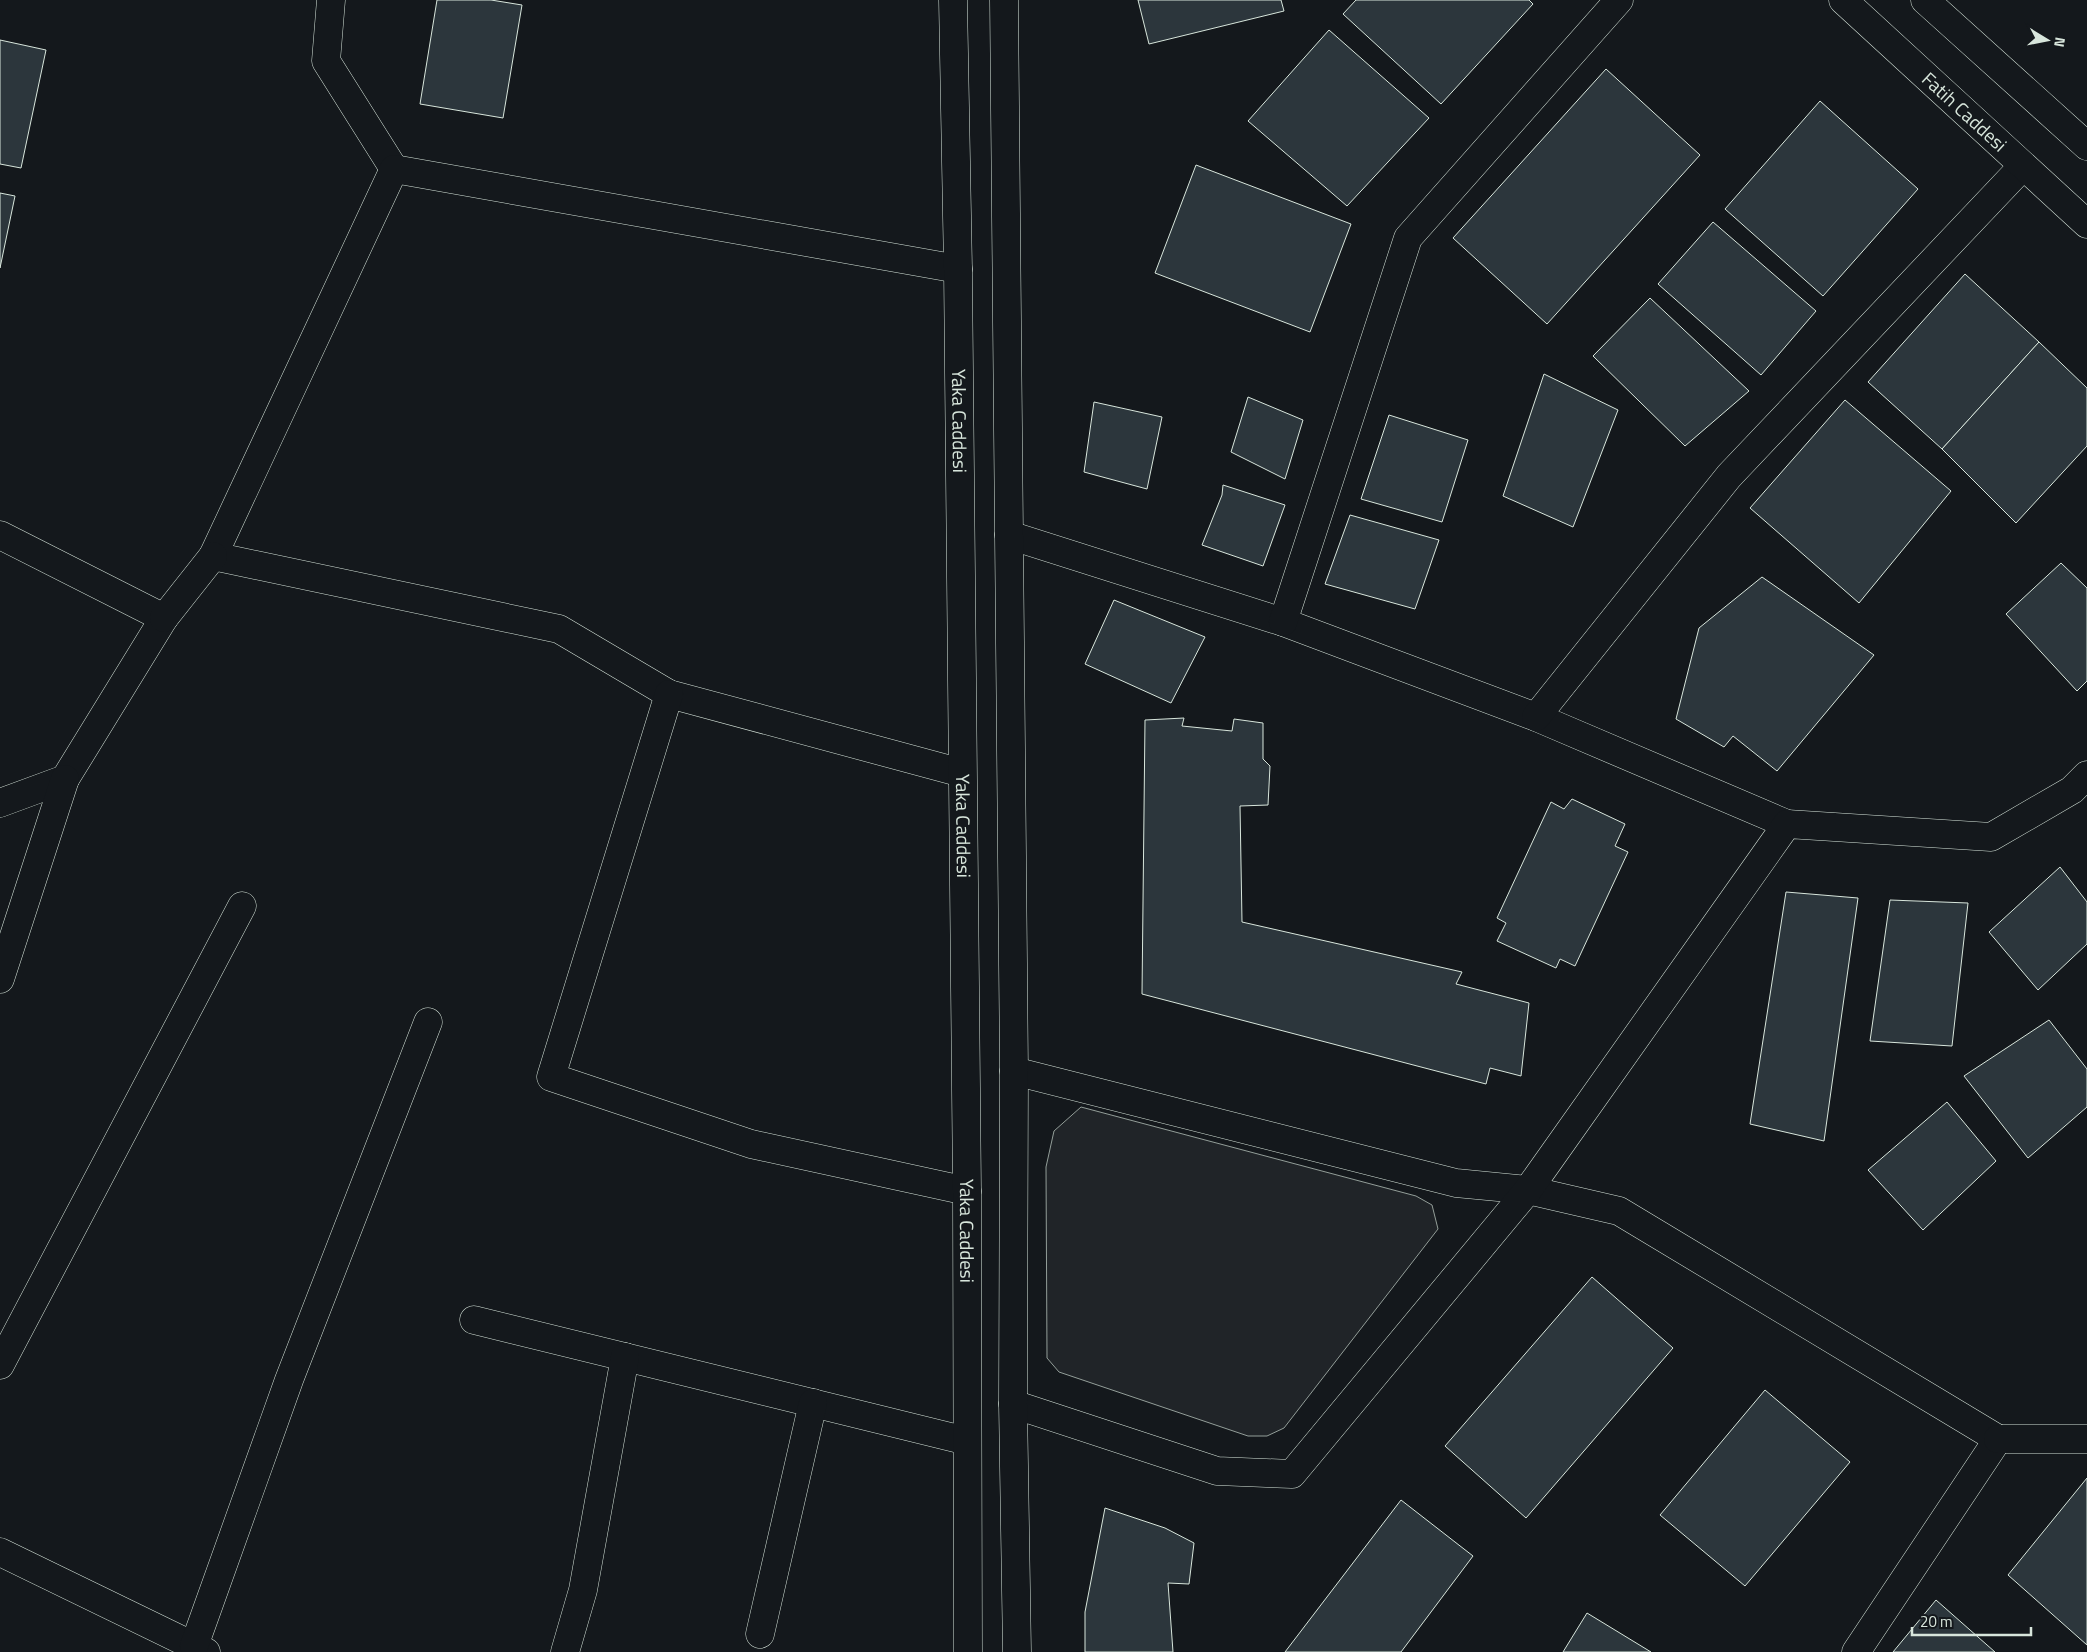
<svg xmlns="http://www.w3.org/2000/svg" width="2087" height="1652" font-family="'Titillium Web',sans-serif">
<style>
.green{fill:#202428;stroke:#939e99}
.building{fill:#2c363c;stroke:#d8e6dc}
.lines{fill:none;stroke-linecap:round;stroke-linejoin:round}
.street-casing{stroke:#d8e6dc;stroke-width:29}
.secondary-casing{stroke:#d8e6dc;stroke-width:29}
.primary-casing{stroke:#d8e6dc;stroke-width:29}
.street{stroke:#14181c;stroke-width:28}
.secondary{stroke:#14181c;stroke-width:28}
.primary{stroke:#14181c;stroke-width:28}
.labels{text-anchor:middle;stroke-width:4;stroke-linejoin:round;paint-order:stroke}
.street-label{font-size:19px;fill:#d8e6dc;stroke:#14181c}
</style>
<rect width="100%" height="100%" fill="#14181c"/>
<path class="green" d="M1081,1107L1416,1196L1432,1205L1438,1229L1284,1428L1267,1436H1248L1059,1372L1047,1358L1046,1167L1054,1131Z"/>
<g class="building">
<path d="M437,0H491L522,5L503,118L420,104Z"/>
<path d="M1138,0H1281L1284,11L1149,44Z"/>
<path d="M1356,0H1529L1533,4L1441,104L1343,14Z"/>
<path d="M1329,30L1429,118L1347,206L1248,121Z"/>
<path d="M0,40L46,50L21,168L0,164Z"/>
<path d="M1606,69L1700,155L1547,324L1453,238Z"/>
<path d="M1820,101L1918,189L1823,296L1725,209Z"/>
<path d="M1196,165L1351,224L1310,332L1155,273Z"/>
<path d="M0,193L15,196L0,268Z"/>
<path d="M1713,222L1816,311L1761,375L1658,284Z"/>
<path d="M1965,274L2039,342L1942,449L1868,382Z"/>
<path d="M1650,298L1749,391L1685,446L1593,356Z"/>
<path d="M2039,342L2087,388V446L2016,523L1942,449Z"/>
<path d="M1544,374L1618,410L1573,527L1503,496Z"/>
<path d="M1248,397L1303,420L1285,479L1231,452Z"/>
<path d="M1845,400L1951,491L1859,603L1750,508Z"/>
<path d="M1094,402L1162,417L1147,489L1084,472Z"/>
<path d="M1389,415L1468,440L1442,522L1361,499Z"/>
<path d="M1223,485L1285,505L1263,566L1202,545L1222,495Z"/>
<path d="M1350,515L1439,540L1415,609L1325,584Z"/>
<path d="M2061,563L2087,588V681L2077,691L2006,614Z"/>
<path d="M1762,577L1874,655L1777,771L1733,736L1724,747L1676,719L1699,628Z"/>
<path d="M1114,600L1205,637L1171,703L1085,664Z"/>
<path d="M1184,718L1182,726L1232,731L1234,719L1263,723V759L1270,766L1268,805L1240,806L1242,922L1462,972L1456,984L1529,1003L1521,1076L1490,1068L1486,1084L1142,994L1145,720Z"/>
<path d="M1572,799L1625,824L1615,846L1628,852L1575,966L1560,959L1556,968L1497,941L1506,923L1497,918L1551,802L1564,809Z"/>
<path d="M2060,867L2087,902V944L2038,990L1989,932Z"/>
<path d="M1786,892L1858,898L1824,1141L1750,1124Z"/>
<path d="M1890,900L1968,903L1952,1046L1870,1041Z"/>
<path d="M2049,1020L2087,1069V1107L2028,1158L1964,1076Z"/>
<path d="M1947,1102L1996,1161L1923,1230L1868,1170Z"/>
<path d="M1592,1277L1673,1348L1526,1518L1445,1446Z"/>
<path d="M1765,1390L1850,1462L1745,1586L1660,1515Z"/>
<path d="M2087,1478V1645L2008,1575Z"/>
<path d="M1401,1500L1473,1556L1401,1652H1285Z"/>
<path d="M1105,1508L1165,1528L1194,1543L1189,1584L1168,1583L1173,1652H1085V1612Z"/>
<path d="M1936,1600L1995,1652H1893Z"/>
<path d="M1587,1613L1651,1652H1563Z"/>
</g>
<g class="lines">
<defs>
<g id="street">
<path d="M331,0L326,61L394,169"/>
<path d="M958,269L394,169L213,556L559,629L669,694L962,773"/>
<path d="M0,535L164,618L65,779L0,803"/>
<path d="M1009,535L1283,622L1536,717L1787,824"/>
<path d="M164,618L213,556"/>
<path d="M1283,622L1408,238L1619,0"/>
<path d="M669,694L551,1077L751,1144L967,1191"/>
<path d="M1536,717L1729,476L2023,166"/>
<path d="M0,979L65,779"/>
<path d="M1014,1071L1456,1183L1528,1190L1619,1211L1998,1439L1856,1652"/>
<path d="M474,1320L967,1441"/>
<path d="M0,1365L242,906"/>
<path d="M1013,1404L1217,1471L1292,1474L1528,1190L1787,824L1991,837L2072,790L2087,775"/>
<path d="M1998,1439H2087"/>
<path d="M0,1552L206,1652"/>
<path d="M760,1634L813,1403"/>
<path d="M194,1646L289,1380L428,1022"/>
<path d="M565,1652L583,1590L625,1357"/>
</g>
<g id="secondary">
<path id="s1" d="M953,0L958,269L967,1191L968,1652"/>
<path d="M1004,0L1014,1071L1013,1404L1017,1652"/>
</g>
<g id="primary">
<path id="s2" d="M1843,0L2087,224"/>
<path d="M1925,0L2087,146"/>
</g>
</defs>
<use href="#street" class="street-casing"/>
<use href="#secondary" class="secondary-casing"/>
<use href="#primary" class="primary-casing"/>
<use href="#street" class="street"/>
<use href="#secondary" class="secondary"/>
<use href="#primary" class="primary"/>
</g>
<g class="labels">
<g class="street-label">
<text dy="7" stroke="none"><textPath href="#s2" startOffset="165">Fatih Caddesi</textPath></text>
<text dy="7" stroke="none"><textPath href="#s1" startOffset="421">Yaka Caddesi</textPath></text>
<text dy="7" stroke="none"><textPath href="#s1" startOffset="826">Yaka Caddesi</textPath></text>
<text dy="7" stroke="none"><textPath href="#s1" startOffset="1231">Yaka Caddesi</textPath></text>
</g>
</g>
<g transform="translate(2047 40) rotate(100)" stroke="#14181c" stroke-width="4" paint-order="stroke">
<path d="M0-4L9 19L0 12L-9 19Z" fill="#d8e6dc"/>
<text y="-8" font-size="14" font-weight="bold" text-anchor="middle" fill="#d8e6dc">N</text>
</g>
<path d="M1912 1627v8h119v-8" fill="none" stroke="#d8e6dc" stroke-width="2.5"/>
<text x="1920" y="1627" font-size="15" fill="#d8e6dc" stroke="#14181c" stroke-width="4" paint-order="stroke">20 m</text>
</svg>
